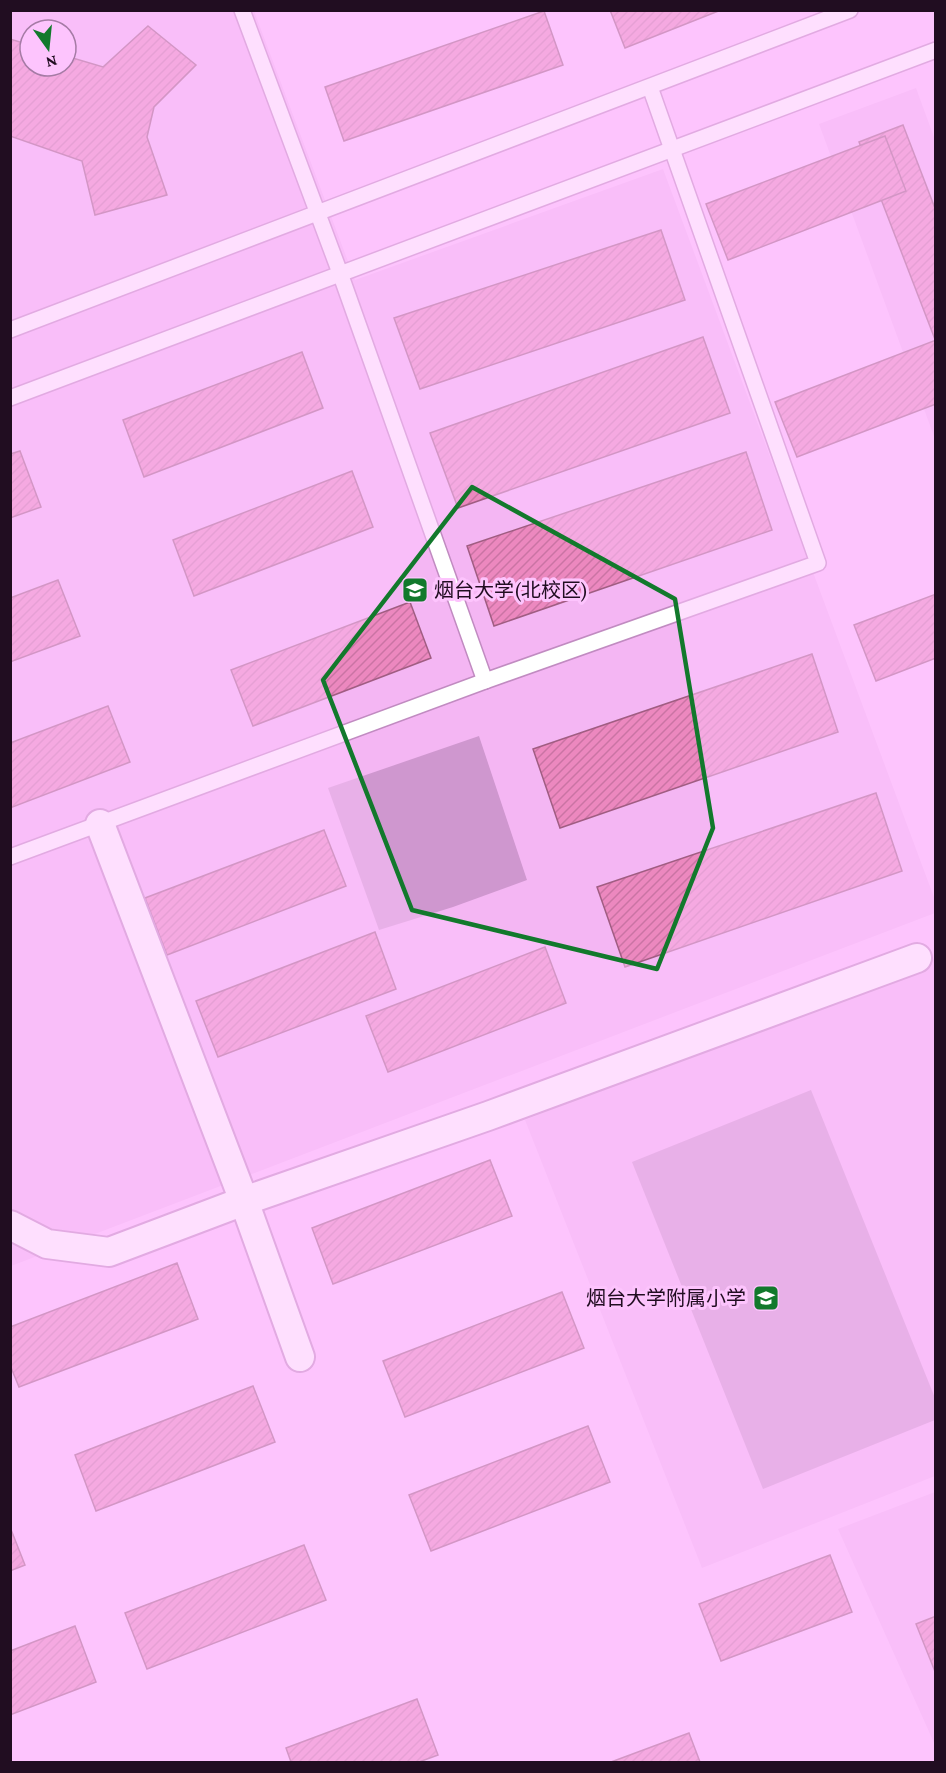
<svg xmlns="http://www.w3.org/2000/svg" width="946" height="1773" font-family="'Crimson Pro','Noto Sans SC',serif">
<style>
.built{fill:#f4b6f3;fill-rule:evenodd}
.green{fill:#cf97cf}
.building{fill:url(#building-hatch);stroke:#a05d82;stroke-width:1.5}
.lines{fill:none;stroke-linecap:round;stroke-linejoin:round}
.service-casing{stroke:#c18bc1;stroke-width:18}
.minor-casing{stroke:#c18bc1;stroke-width:32}
.service{stroke:#fff;stroke-width:15}
.minor{stroke:#fff;stroke-width:28}
.marked{fill:none;stroke:#12792c;stroke-width:4.5;stroke-linejoin:round}
.labels{text-anchor:middle;stroke-width:6;stroke-linejoin:round;paint-order:stroke}
.poi-label{font-size:20px;fill:#210d21;stroke:#fdc4fd;text-anchor:start}
</style>
<defs>
<pattern id="building-hatch" width="6" height="6" patternUnits="userSpaceOnUse" patternTransform="scale(1.5)"><rect width="6" height="6" fill="#ec88bf"/><path d="M-1 1l2-2M0 6l6-6M5 7l2-2" fill="none" stroke="#ca74a4"/></pattern>
</defs>
<rect width="100%" height="100%" fill="#fdc4fd"/>
<g class="built">
<path d="M11,11H254L355,280L663,169L935,900V913L11,1266ZM30,30H66V66H30Z"/>
<path d="M916,88L935,140V439L819,124Z"/>
<path d="M935,958V1476L702,1568L525,1120Z"/>
<path d="M935,1492V1745L838,1529Z"/>
</g>
<g class="green">
<path d="M479,736L527,880L453,907L379,930L328,788Z"/>
<path d="M811,1090L935,1398V1420L763,1489L632,1162Z"/>
</g>
<g class="building">
<path d="M610,10H721L625,48Z"/>
<path d="M544,11L563,65L344,141L325,87Z"/>
<path d="M148,26L196,65L154,107L147,137L167,195L95,215L82,161L10,136V39L30,45V66H66V56L103,67Z"/>
<path d="M903,125L936,211V342L859,142Z"/>
<path d="M885,136L906,191L728,260L706,204Z"/>
<path d="M661,230L685,300L420,389L394,318Z"/>
<path d="M703,337L730,413L458,508L430,433Z"/>
<path d="M936,340V404L797,457L775,402Z"/>
<path d="M302,352L323,408L144,477L123,420Z"/>
<path d="M20,451L41,507L10,518V454Z"/>
<path d="M746,452L772,530L494,626L467,546Z"/>
<path d="M352,471L373,527L194,596L173,540Z"/>
<path d="M58,580L80,636L10,662V598Z"/>
<path d="M936,594V658L876,681L854,625Z"/>
<path d="M410,602L431,658L253,726L231,670Z"/>
<path d="M812,654L838,732L560,828L533,749Z"/>
<path d="M108,706L130,762L10,808V743Z"/>
<path d="M876,793L902,871L625,967L597,887Z"/>
<path d="M324,830L346,886L167,955L145,898Z"/>
<path d="M375,932L396,989L218,1057L196,1001Z"/>
<path d="M545,947L566,1003L388,1072L366,1016Z"/>
<path d="M490,1160L512,1216L333,1284L312,1228Z"/>
<path d="M177,1263L198,1319L19,1387L10,1365V1327Z"/>
<path d="M562,1292L584,1348L405,1417L383,1361Z"/>
<path d="M253,1386L275,1442L96,1511L75,1455Z"/>
<path d="M588,1426L610,1482L431,1551L409,1495Z"/>
<path d="M10,1527L25,1565L10,1571Z"/>
<path d="M304,1545L326,1600L147,1669L125,1613Z"/>
<path d="M830,1555L852,1612L721,1661L699,1604Z"/>
<path d="M936,1616V1674L916,1624Z"/>
<path d="M75,1626L96,1682L10,1715V1651Z"/>
<path d="M417,1699L438,1755L419,1762H291L286,1748Z"/>
<path d="M689,1733L700,1762H611Z"/>
</g>
<g class="lines">
<defs>
<g id="service">
<path d="M242,10L340,273L485,681"/>
<path d="M10,330L850,10"/>
<path d="M10,398L936,50"/>
<path d="M10,857L485,681L818,563L650,87"/>
</g>
<g id="minor">
<path d="M100,824L244,1201L300,1357"/>
<path d="M10,1225L47,1244L109,1252L244,1201L488,1116L917,958"/>
</g>
</defs>
<use href="#service" class="service-casing"/>
<use href="#minor" class="minor-casing"/>
<use href="#service" class="service"/>
<use href="#minor" class="minor"/>
</g>
<path d="M0 0H946V1773H0ZM472,487L675,599L713,828L657,969L412,910L323,680Z" fill="#fdc4fd" fill-opacity=".55" fill-rule="evenodd"/>
<path class="marked" d="M472,487L675,599L713,828L657,969L412,910L323,680Z"/>
<defs>
<symbol id="university-square" viewBox="-11 -11 22 22"><rect x="-9" y="-9" width="18" height="18" rx="4" fill="#12792c" stroke="#fdc4fd"/><path d="M0-5L7-2L0 1L-7-2ZM-4 1L0 2.5L4 1V4Q0 6-4 4Z" fill="#fff"/></symbol>
<symbol id="school-square" viewBox="-11 -11 22 22"><rect x="-9" y="-9" width="18" height="18" rx="4" fill="#12792c" stroke="#fdc4fd"/><path d="M0-5L7-2L0 1L-7-2ZM-4 1L0 2.5L4 1V4Q0 6-4 4Z" fill="#fff"/></symbol>
</defs>
<g fill-rule="evenodd">
<use href="#university-square" x="400" y="575" width="30" height="30"/>
<use href="#school-square" x="751" y="1283" width="30" height="30"/>
</g>
<g class="labels">
<g class="poi-label">
<text x="434" y="597">烟台大学(北校区)</text>
<text x="746" y="1305" text-anchor="end">烟台大学附属小学</text>
</g>
</g>
<rect width="946" height="1773" fill="none" stroke="#210d21" stroke-width="24"/>
<g transform="translate(48 48) rotate(165)"><circle r="28" fill="#fdc4fd" stroke="#a57ba5" stroke-width="1.5"/>
<path d="M0-4.5L10 22L0 15L-10 22Z" fill="#12792c"/>
<text y="-9" font-size="16" font-weight="bold" text-anchor="middle" fill="#210d21">N</text>
</g>
</svg>
